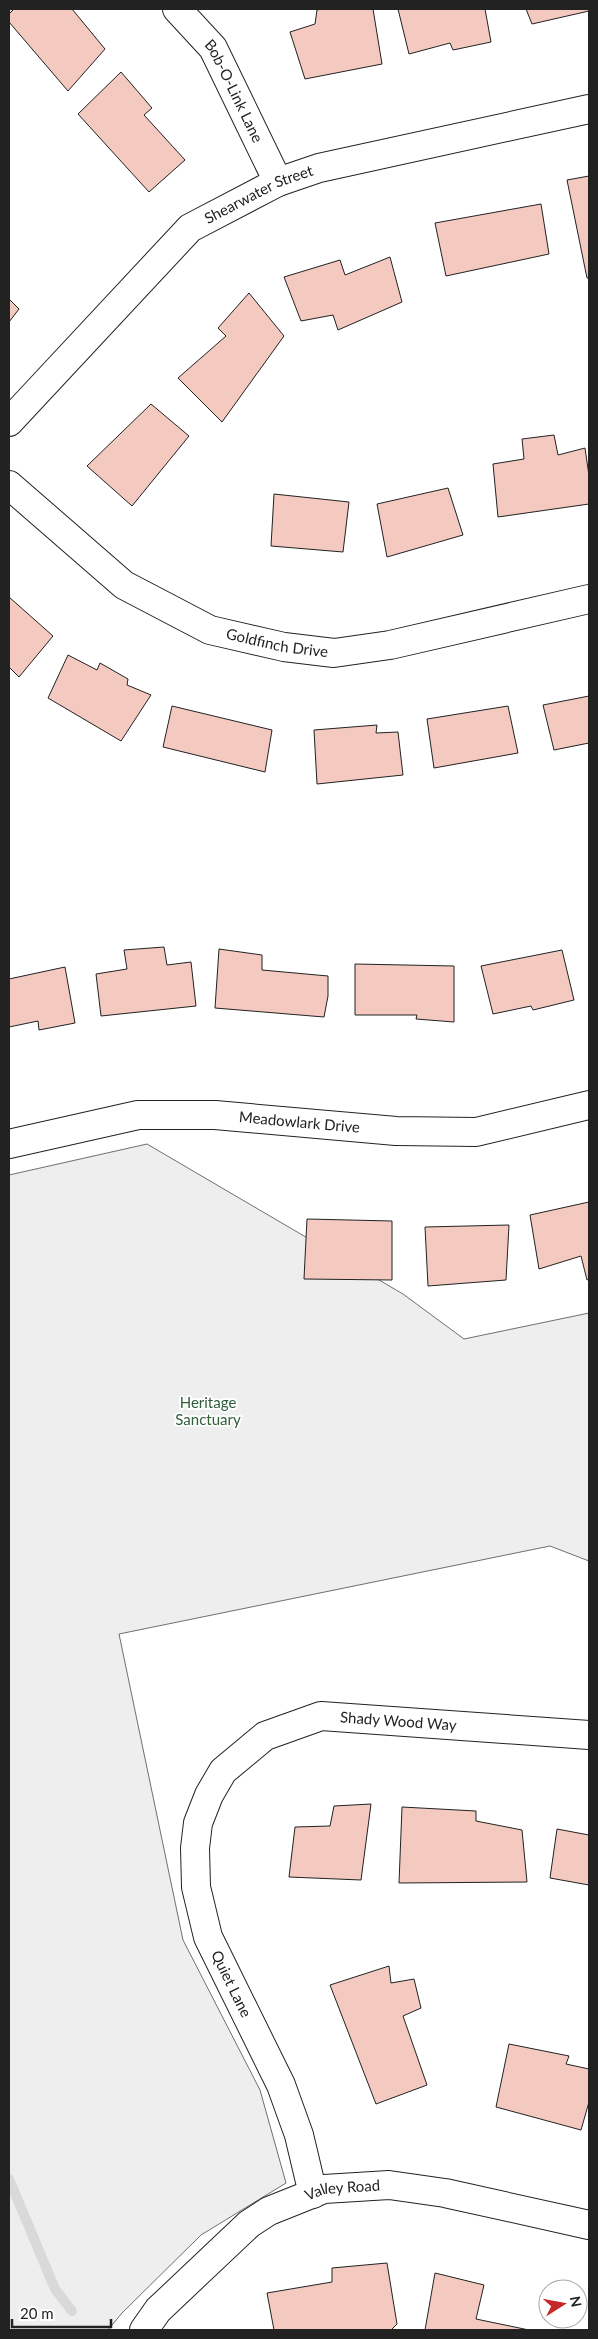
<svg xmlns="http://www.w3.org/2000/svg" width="598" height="2339" font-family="Lato,sans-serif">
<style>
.green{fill:#eee;stroke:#6f6f6f}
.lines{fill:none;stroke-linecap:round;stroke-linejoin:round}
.stream{stroke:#d9d9d9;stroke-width:10}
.building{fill:#f3c9c0;stroke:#222}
.minor-casing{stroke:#222;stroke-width:30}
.minor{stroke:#fff;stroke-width:28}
.labels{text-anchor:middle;stroke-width:4;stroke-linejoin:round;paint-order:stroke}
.street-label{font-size:15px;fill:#222;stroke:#fff}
.park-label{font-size:15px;fill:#2f5e38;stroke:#fff}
</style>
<rect width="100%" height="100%" fill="#fff"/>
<path class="green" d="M147,1144L403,1294L464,1339L589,1313V1561L550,1546L119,1634L183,1940L260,2090L286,2183L201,2235L122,2313L108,2330H9V1175Z"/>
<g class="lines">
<path class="stream" d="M9,2179L55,2289L72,2311"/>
</g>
<g class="building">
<path d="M14,9H72L105,49L68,91L9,22V14Z"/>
<path d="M321,9H373L382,64L305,79L290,32L315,24L317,10Z"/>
<path d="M398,9H485L491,42L453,50L450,43L409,54Z"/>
<path d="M526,9H589V11L532,24Z"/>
<path d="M121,72L152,108L144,115L185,160L149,192L78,114Z"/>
<path d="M589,176V278H587L567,180Z"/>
<path d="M541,204L549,254L446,276L435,223Z"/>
<path d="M390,257L402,302L338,330L333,315L301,321L284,277L340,260L345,275Z"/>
<path d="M249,293L284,336L222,422L178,378L226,336L218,328Z"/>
<path d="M9,299L19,309L9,322Z"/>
<path d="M151,404L189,436L132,506L87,466Z"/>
<path d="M554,435L558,455L585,448L589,476V504L498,517L493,464L524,459L522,439Z"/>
<path d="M448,488L463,535L387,557L377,504Z"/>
<path d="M274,494L349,502L343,552L271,546Z"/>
<path d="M9,597L53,636L19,677L9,667Z"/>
<path d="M68,655L97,670L100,663L128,679L127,685L151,695L121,741L48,698Z"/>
<path d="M589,696V743L554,750L543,705Z"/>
<path d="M172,706L272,730L265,772L163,747Z"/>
<path d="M508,706L518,753L434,768L427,719Z"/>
<path d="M377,725L376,733L398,732L403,775L317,784L314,730Z"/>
<path d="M164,947L167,965L191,962L196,1006L101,1016L96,974L127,969L124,950Z"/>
<path d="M219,949L262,955V970L328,976V996L324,1017L215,1008Z"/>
<path d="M562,950L574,1000L533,1010L531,1006L493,1014L481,966Z"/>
<path d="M355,964L454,966V1022L416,1019L417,1015H355Z"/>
<path d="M65,967L75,1023L39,1030L38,1021L9,1027V979Z"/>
<path d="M589,1202V1279L587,1280L581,1256L539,1269L530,1215Z"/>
<path d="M307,1219L392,1221V1280L304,1279Z"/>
<path d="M509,1225L506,1280L428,1286L425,1227Z"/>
<path d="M371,1804L361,1880L289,1877L295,1827L330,1826L334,1806Z"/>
<path d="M402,1807L476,1811V1821L522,1830L527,1882L399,1883Z"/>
<path d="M557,1829L589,1835V1885L550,1878Z"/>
<path d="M389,1966L391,1983L414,1979L421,2008L403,2016L427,2085L376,2104L330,1985Z"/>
<path d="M509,2044L569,2056L566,2064L589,2069V2102L581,2130L496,2107Z"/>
<path d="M387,2263L397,2324L391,2330H274L267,2293L332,2282V2268Z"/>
<path d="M435,2273L484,2285L476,2319L529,2330H425Z"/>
</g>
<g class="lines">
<defs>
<g id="minor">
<path id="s1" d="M177,9L213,48L278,182"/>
<path id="s2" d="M9,422L190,228L278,182L319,168L589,109"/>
<path id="s3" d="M9,485L124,585L210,630L284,647L334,653L390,645L589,599"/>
<path id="s4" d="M9,1144L138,1115H215L396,1131L476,1132L589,1105"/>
<path id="s5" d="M313,2194L299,2135L281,2085L208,1937L196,1887L195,1848L198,1823L209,1795L223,1771L265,1736L321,1716L589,1735"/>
<path id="s6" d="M144,2330L158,2310L249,2224L269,2211L324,2189L389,2185L445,2193L589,2225"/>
</g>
</defs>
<use href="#minor" class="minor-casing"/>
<use href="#minor" class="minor"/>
</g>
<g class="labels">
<g class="street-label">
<text dy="5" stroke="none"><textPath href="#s1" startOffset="101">Bob-O-Link Lane</textPath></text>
<text dy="5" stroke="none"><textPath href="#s2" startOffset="342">Shearwater Street</textPath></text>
<text dy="5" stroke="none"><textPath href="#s3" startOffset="318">Goldfinch Drive</textPath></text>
<text dy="5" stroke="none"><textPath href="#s4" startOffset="294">Meadowlark Drive</textPath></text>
<text dy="5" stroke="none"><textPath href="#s5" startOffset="644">Shady Wood Way</textPath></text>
<text transform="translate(231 1984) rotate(64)" y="5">Quiet Lane</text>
<text dy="5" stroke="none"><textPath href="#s6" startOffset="251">Valley Road</textPath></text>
</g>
<g class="park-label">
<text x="208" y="1408">Heritage<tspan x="208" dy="17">Sanctuary</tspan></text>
</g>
</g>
<rect width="598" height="2339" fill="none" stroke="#222222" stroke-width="20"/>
<g transform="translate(563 2304) rotate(79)"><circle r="24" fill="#ffffff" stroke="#a7a7a7"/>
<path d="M0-4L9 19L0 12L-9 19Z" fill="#c62828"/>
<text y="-8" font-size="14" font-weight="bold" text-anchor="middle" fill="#222222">N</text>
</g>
<path d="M12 2319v8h99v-8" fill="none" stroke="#222222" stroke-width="2.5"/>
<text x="20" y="2319" font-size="15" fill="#222222" stroke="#ffffff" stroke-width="4" paint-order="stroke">20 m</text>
</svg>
